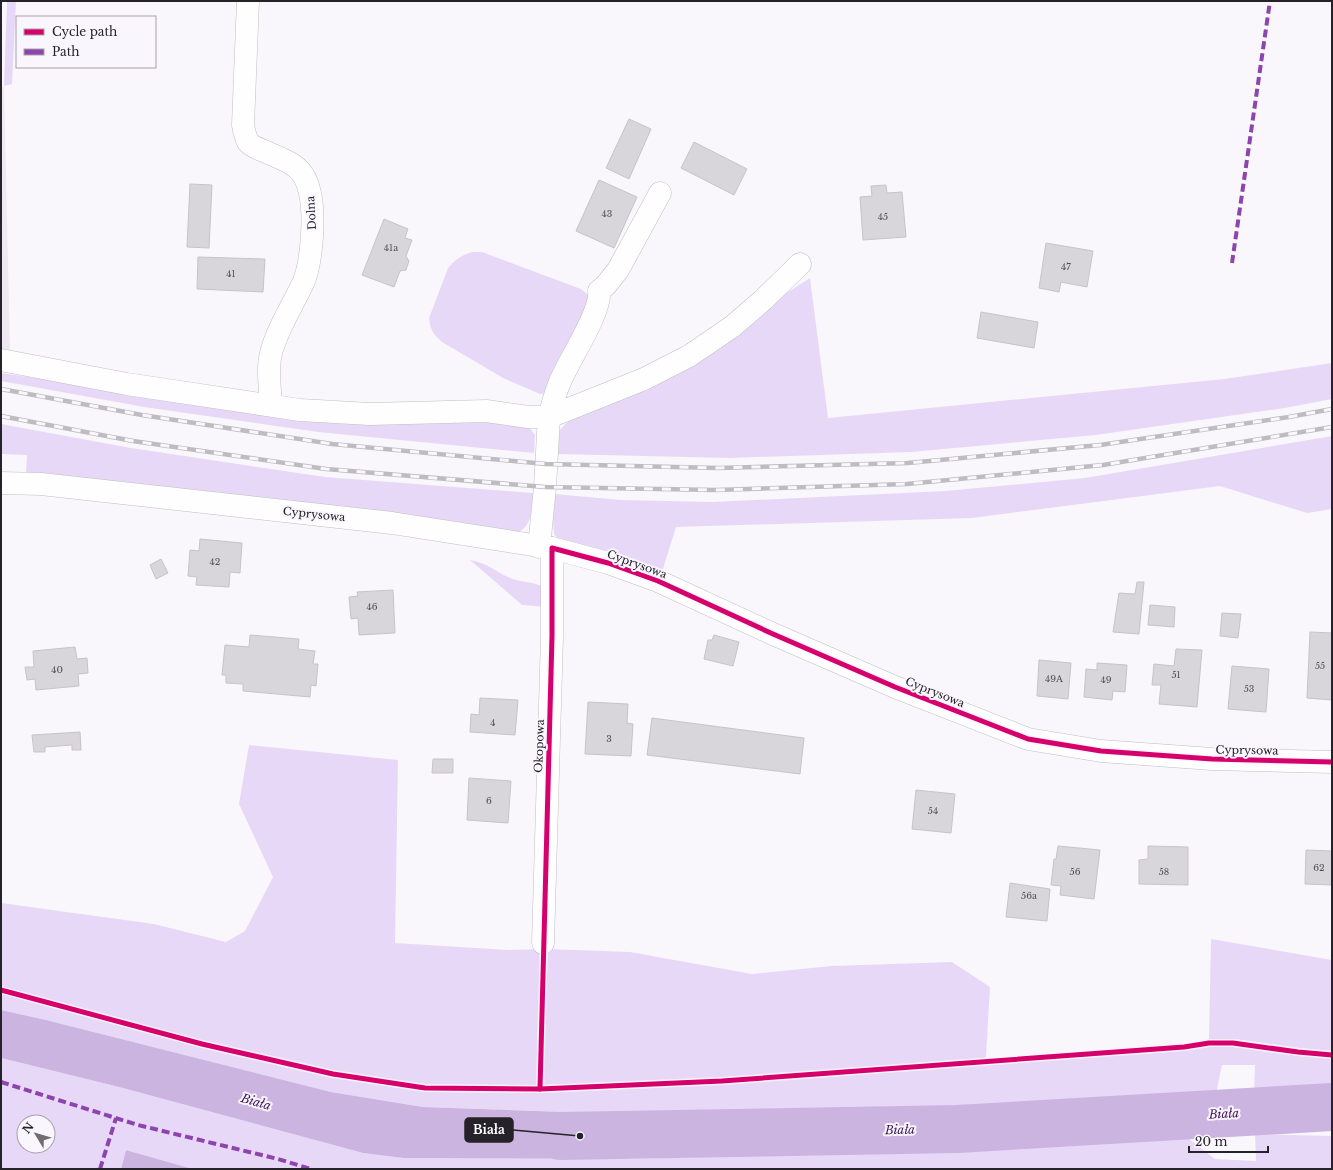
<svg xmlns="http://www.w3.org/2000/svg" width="1333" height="1170" font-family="'Libre Baskerville',serif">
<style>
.built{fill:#eee9f3}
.green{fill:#e8d8f8;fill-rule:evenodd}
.water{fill:#ccb4e1}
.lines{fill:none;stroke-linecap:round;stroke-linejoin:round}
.river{stroke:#ccb4e1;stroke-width:48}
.building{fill:#d8d5db;stroke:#c7c4c9}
.minor-casing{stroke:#c1bec3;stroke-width:23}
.minor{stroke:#fefeff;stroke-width:22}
.rail-casing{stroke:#bebcbe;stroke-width:4.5}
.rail{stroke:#faf6fd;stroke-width:3;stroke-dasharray:9;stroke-linecap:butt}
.quiet{stroke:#8e44ad;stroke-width:4;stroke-dasharray:8 4;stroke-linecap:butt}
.cycleway-casing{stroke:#faf6fd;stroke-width:8}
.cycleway{stroke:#d6006c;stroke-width:5}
.labels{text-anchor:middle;stroke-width:4;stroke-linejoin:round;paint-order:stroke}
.number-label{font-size:9px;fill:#524f56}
.street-label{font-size:11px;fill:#262229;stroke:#faf6fd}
.water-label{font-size:12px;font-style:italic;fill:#3d115a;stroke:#faf6fd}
.leader{fill:none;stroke:#262229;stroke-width:1.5}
.callout-dot{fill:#262229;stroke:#faf6fd;stroke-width:1.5}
.callout{fill:#262229;stroke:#262229;stroke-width:1.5}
.callout-label{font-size:12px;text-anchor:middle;font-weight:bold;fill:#fff}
</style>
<rect width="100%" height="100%" fill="#faf7fc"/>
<path class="built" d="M4,86L10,350L1,349V87Z"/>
<g class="green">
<path d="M7,1H16L12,84L4,86Z"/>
<path d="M473,252H482L581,289L587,294L590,300L545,393L540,394L503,378L442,342C434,335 430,330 429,318L448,268C455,259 462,255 473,252Z"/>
<path d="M810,278L828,418L1224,379L1332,363V399L1285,408L1096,435L911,452L730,458L557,454L560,430L572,417L766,306Z"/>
<path d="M1,373L128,392L480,420L529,427L535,435L534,453L318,432L144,407L1,381Z"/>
<path d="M1,424L131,448L325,477L533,493C531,510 534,524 517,533L392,512L26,473L27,455L1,454Z"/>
<path d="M1332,436V509L1307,513L1220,486L972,518L676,527L662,572L560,541L554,534L553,520L555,494L621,500L713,502L945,491L1085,478Z"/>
<path d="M470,560C489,563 496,573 513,579C524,583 536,581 546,589L548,607L522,605Z"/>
<path d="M249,745L398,760L395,943L509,950L547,949L630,952L752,974L831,966L952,962L990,987L986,1057L989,1064L1185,1049L1212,1046L1235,1045L1296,1055L1332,1058V1091H1254L1255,1065H1222L1215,1098L956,1108H819L624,1114L423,1107L331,1092L46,1020L1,1010V903L154,924L226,942L245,931L273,877L239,804Z"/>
<path d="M1211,939L1332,960V1051L1299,1048L1235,1039H1209Z"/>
<path d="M1,1058L119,1087L363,1153L403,1158L626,1159L807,1154L952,1142L1184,1135L1215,1159L1256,1161L1255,1134L1332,1136V1169H193L126,1150L121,1169H1ZM24,1122H48V1146H24Z"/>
</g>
<g class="water">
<path d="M1,1010L46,1020L331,1092L423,1107L624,1114L626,1159L403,1158L363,1153L119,1087L1,1058Z"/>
<path d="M126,1150L193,1169H121Z"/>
</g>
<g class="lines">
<path class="river" d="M560,1136L957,1129L1332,1107"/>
</g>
<g class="building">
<path d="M629,119L651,129L629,179L606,168Z"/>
<path d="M694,142L747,169L734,195L681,168Z"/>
<path d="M599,180L637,197L614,248L576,231Z"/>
<path d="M190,184L212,185L209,248L187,247Z"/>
<path d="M886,185L887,193L902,192L906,237L863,240L860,197L872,196L871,186Z"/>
<path d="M384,219L408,229L405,238L412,240L406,256L409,261L406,270L400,271L394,287L362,275Z"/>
<path d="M1046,243L1093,251L1087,287L1061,282L1059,292L1039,288Z"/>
<path d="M198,257L265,259L263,292L197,289Z"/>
<path d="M981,312L1038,322L1034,348L977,338Z"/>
<path d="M200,539L242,543L240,573L230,572L229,587L196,585L197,577L188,576L190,550L199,551Z"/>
<path d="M161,559L168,573L156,579L150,565Z"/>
<path d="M1137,582H1144L1139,634L1113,632L1119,593L1135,594Z"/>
<path d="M393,590L395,633L359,635L358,618L351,619L349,597L358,596L357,592Z"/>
<path d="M1150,605L1175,607L1174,627L1148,625Z"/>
<path d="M1222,613L1241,614L1238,638L1220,636Z"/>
<path d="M1310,632L1332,633V700L1307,698Z"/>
<path d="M250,635L299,639L298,649L315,651L313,664H318L316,686L311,685L310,697L243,691V684L226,683V675H222L225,645L249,647Z"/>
<path d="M714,635L739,642L733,666L704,659L708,640H712Z"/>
<path d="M75,647L77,659L87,658L88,673L78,674L79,686L36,690L35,679L27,680L25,667H34L33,651Z"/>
<path d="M1176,649L1202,650L1197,707L1159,704L1161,685H1152L1154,664L1174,666Z"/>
<path d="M1039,660L1071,663L1068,699L1037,696Z"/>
<path d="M1097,663L1127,665L1125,692L1113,691L1112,700L1084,697L1086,669L1097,670Z"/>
<path d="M1232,666L1269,669L1266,712L1228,709Z"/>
<path d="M480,698L518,700L515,735L470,732L471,714L479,715Z"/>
<path d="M588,702L628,704L627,723L633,724L631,756L585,754Z"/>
<path d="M652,718L804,738L800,774L647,755Z"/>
<path d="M80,732L81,750H72V745L45,747V752H34L32,735Z"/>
<path d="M433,759H453V773H432Z"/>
<path d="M469,778L511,781L508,823L467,820Z"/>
<path d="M916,790L955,794L951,833L912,829Z"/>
<path d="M1058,846L1100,850L1094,899L1060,895L1061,886L1051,885L1054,859H1056Z"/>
<path d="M1148,846L1188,847V885L1139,884V860L1148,859Z"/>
<path d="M1306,850L1332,851V885L1305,884Z"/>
<path d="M1010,883L1050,889L1047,921L1006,917Z"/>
</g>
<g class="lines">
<defs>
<g id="minor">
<path d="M248,1L243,125C244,131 245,136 248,142C252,146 258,149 264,151C288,162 304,164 310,193C315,216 312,260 304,281C293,305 278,327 271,353C267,369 270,388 271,405"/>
<path d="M660,193L618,270L606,285L599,291C602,311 569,360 560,382C555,393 552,406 549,417L644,379L689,356L733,326L763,300L800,264"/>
<path d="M1,360L127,384L300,410L370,414L486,411L528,417H549L545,487L539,547"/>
<path d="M1,483L41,484L392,523L552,548L608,563L658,581L773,634L895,687L1028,739L1101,751L1212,759L1332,762"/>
<path d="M543,943L552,636V548"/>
</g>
</defs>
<use href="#minor" class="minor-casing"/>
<use href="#minor" class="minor"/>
<defs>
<g id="rail">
<path d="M1,389L142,415L332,444L546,464L718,468L908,463L1100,445L1289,417L1332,409"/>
<path d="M1,416L133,441L326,469L545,487L716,490L907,484L1103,465L1332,427"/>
</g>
</defs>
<use href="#rail" class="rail-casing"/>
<use href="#rail" class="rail"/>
<g class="quiet">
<path d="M1232,263L1270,1"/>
<path d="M1,1082L138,1125L278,1159L311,1169"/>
<path d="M100,1169L116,1118"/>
</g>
<defs>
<g id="cycleway">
<path d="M1,990L202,1044L333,1074L425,1088L540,1089L722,1081L1184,1047L1209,1043H1233L1298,1052L1332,1055"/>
<path d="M540,1089L552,636V548L608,563L658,581L773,634L895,687L1028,739L1101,751L1212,759L1332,762"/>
</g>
</defs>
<use href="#cycleway" class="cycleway-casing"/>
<use href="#cycleway" class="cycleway"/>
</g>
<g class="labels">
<g class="number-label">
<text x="607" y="217">43</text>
<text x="883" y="220">45</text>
<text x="391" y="251">41a</text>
<text x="1066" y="270">47</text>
<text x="231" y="277">41</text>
<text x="215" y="565">42</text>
<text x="372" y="610">46</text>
<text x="1320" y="669">55</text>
<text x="57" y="673">40</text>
<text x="1176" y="678">51</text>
<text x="1054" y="682">49A</text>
<text x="1106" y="683">49</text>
<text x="1249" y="692">53</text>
<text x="493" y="726">4</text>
<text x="609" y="742">3</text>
<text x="489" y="804">6</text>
<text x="933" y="814">54</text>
<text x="1319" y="871">62</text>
<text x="1075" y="875">56</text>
<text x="1164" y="875">58</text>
<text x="1029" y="899">56a</text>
</g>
<g class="street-label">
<text transform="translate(311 213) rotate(-93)" y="4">Dolna</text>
<text transform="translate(314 514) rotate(6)" y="4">Cyprysowa</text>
<text transform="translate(637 564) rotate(20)" y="4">Cyprysowa</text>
<text transform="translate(935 692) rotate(22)" y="4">Cyprysowa</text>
<text transform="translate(539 746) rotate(-88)" y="4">Okopowa</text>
<text transform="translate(1247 750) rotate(1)" y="4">Cyprysowa</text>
</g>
<g class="water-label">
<text transform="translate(256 1102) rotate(16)" y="4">Biała</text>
<text transform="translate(1224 1114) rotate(-3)" y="4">Biała</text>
<text transform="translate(900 1130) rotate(-1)" y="4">Biała</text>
</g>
</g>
<path class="leader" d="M580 1136L513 1130"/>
<circle class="callout-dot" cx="580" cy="1136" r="4"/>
<rect class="callout" x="465" y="1118" width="48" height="24" rx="4"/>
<g class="callout-label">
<text x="489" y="1134">Biała</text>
</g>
<rect width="1333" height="1170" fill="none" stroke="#262229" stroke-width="4"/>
<rect x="16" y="16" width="140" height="52" fill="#faf6fd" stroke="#a5a1a8"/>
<rect x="24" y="29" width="20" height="6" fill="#d6006c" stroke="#a5a1a8"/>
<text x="52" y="36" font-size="12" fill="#262229">Cycle path</text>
<rect x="24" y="49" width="20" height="6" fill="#8e44ad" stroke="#a5a1a8"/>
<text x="52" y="56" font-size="12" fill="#262229">Path</text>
<g transform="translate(36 1134) rotate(308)"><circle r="19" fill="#faf6fd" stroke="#a5a1a8"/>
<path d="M0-3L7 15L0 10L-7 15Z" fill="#706d73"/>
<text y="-6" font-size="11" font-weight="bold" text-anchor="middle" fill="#262229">N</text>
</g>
<path d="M1189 1146v6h79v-6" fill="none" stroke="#262229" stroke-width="2"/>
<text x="1195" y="1146" font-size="12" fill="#262229" stroke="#faf6fd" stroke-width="3" paint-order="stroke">20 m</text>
</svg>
